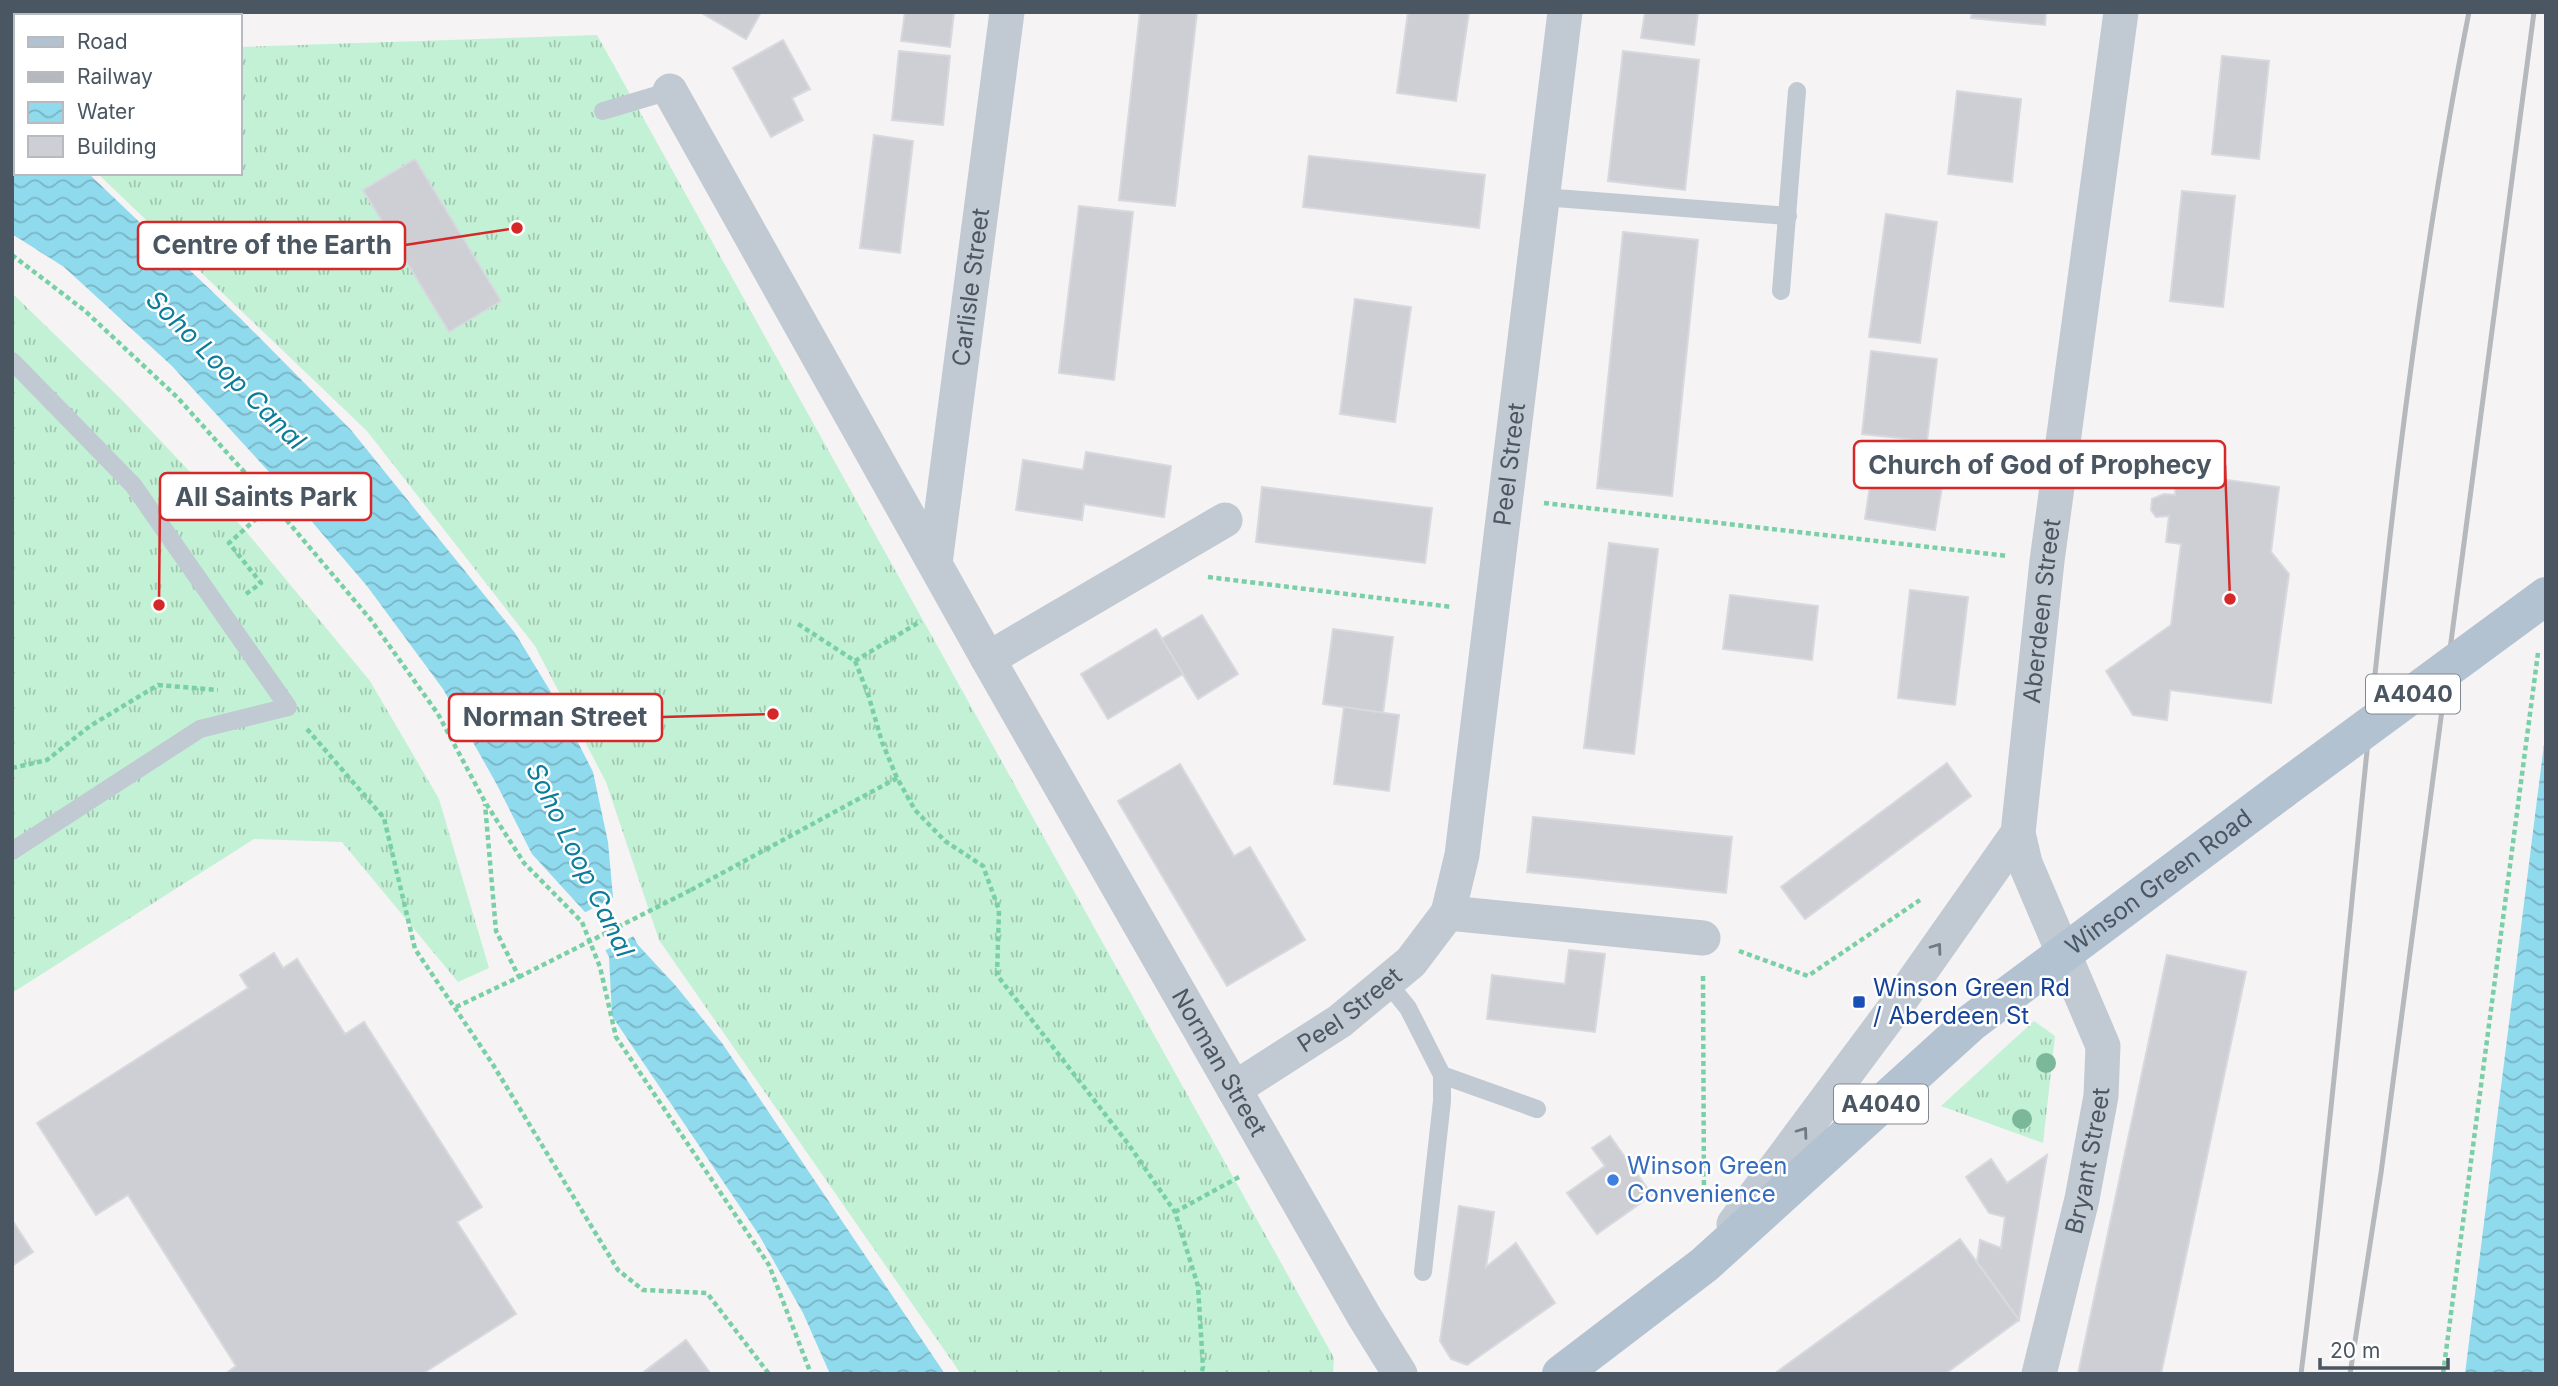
<svg xmlns="http://www.w3.org/2000/svg" width="2558" height="1386" font-family="Inter,sans-serif">
<style>
.grass{fill:url(#grass-tufts)}
.water{fill:url(#water-waves)}
.pier{fill:#f5f3f3}
.building{fill:#cdcfd5;stroke:#d7d9de;stroke-width:2}
.lines{fill:none;stroke-linecap:round;stroke-linejoin:round}
.path{stroke:#7ad0a6;stroke-width:4.5;stroke-dasharray:5 3.5;stroke-linecap:butt}
.lane{stroke:#c1cad2;stroke-width:18}
.street{stroke:#c1cad2;stroke-width:35}
.primary{stroke:#b3c2d1;stroke-width:38}
.rail{stroke:#b5b8bd;stroke-width:5}
.path-bridge{stroke:#7ad0a6;stroke-width:4.5;stroke-dasharray:5 3.5;stroke-linecap:butt}
.primary-bridge{stroke:#b3c2d1;stroke-width:38}
.tree{fill:#7bb799}
.oneway{stroke:#6e7983}
.transit-dot{fill:#1a4fb4;stroke:#fff;stroke-width:2.5}
.shop-dot{fill:#3f7fe0;stroke:#fff;stroke-width:2.5}
.labels{text-anchor:middle;stroke-width:5;stroke-linejoin:round;paint-order:stroke}
.shield{fill:#fff;stroke:#808990;stroke-width:2}
.shield-label{font-size:23px;font-weight:bold;fill:#4a5661}
.street-label{font-size:24px;fill:#4a5661;stroke:#fff}
.transit-label{font-size:24px;fill:#164399;stroke:#fff;text-anchor:start}
.shop-label{font-size:24px;fill:#366cbe;stroke:#fff;text-anchor:start}
.water-label{font-size:26px;font-style:italic;fill:#0c7c9b;stroke:#fff}
.leader{fill:none;stroke:#d62828;stroke-width:2.5}
.callout-dot{fill:#d62828;stroke:#fff;stroke-width:2.5}
.callout{fill:#fff;stroke:#d62828;stroke-width:2.5}
.callout-label{font-size:26px;text-anchor:middle;font-weight:bold;fill:#4a5661}
</style>
<defs>
<pattern id="grass-tufts" width="24" height="20" patternUnits="userSpaceOnUse" patternTransform="scale(1.75)"><rect width="24" height="20" fill="#c3f1d5"/><path d="M3 7l-1-3M5 7V3M7 7l1-3M15 17l-1-3M17 17v-4M19 17l1-3" fill="none" stroke="#a0c6b0"/></pattern>
<pattern id="water-waves" width="16" height="10" patternUnits="userSpaceOnUse" patternTransform="scale(1.75)"><rect width="16" height="10" fill="#90daee"/><path d="M0 5q4-4 8 0t8 0" fill="none" stroke="#78b4c4"/></pattern>
</defs>
<rect width="100%" height="100%" fill="#f5f3f3"/>
<g class="grass">
<path d="M597,35L1334,1358L1333,1374H961L659,940L606,782L535,646L367,431L97,173H240V47Z"/>
<path d="M12,293L122,400L244,529L370,681L439,799L489,968L458,982L342,842L254,839L12,993Z"/>
<path d="M2034,1021L2055,1036L2043,1143L1941,1106Z"/>
</g>
<g class="water">
<path d="M12,124L16,125V173H88L241,319L351,430L515,633L560,707L593,772L608,842L613,897L638,945L676,986L722,1043L945,1374H830L803,1313L759,1235L612,1016L609,957L585,912L532,854L496,783L443,689L367,586L272,475L172,366L64,267L12,234Z"/>
<path d="M2546,728V1356L2544,1374H2465Z"/>
</g>
<path class="pier" d="M616,896L636,935L602,952L582,914Z"/>
<g class="building">
<path d="M700,12H761L746,39Z"/>
<path d="M905,12H954L950,47L901,41Z"/>
<path d="M1140,12H1197L1175,206L1119,200Z"/>
<path d="M1408,12H1469L1456,101L1397,93Z"/>
<path d="M1645,12H1698L1694,45L1641,38Z"/>
<path d="M1972,12H2046L2045,25L1971,18Z"/>
<path d="M783,40L810,89L792,98L803,120L771,137L733,68Z"/>
<path d="M899,51L950,56L943,125L892,120Z"/>
<path d="M1623,51L1699,60L1685,190L1608,181Z"/>
<path d="M2222,56L2269,61L2259,159L2212,154Z"/>
<path d="M1957,91L2021,99L2012,182L1948,174Z"/>
<path d="M874,135L913,141L900,253L860,248Z"/>
<path d="M1309,156L1485,175L1479,228L1303,207Z"/>
<path d="M415,159L501,301L449,332L363,190Z"/>
<path d="M2182,191L2235,196L2223,307L2170,301Z"/>
<path d="M1079,206L1133,212L1114,380L1059,373Z"/>
<path d="M1886,214L1937,222L1920,343L1869,337Z"/>
<path d="M1623,232L1698,240L1672,496L1597,488Z"/>
<path d="M1355,299L1411,307L1395,422L1340,414Z"/>
<path d="M1871,351L1937,359L1927,441L1862,434Z"/>
<path d="M1876,445L1947,456L1935,530L1865,519Z"/>
<path d="M1086,452L1171,466L1164,517L1084,504L1082,520L1016,510L1023,460L1083,470Z"/>
<path d="M2176,473L2279,487L2271,552L2289,574L2271,703L2170,690L2167,720L2133,715L2106,671L2171,625L2181,544L2166,542L2169,516L2156,517L2151,510L2152,499L2164,494L2175,495Z"/>
<path d="M1262,487L1432,508L1425,563L1256,542Z"/>
<path d="M1609,543L1658,549L1634,754L1584,748Z"/>
<path d="M1910,590L1968,597L1955,705L1898,698Z"/>
<path d="M1730,595L1818,606L1812,660L1723,649Z"/>
<path d="M1202,615L1238,674L1198,699L1161,639Z"/>
<path d="M1156,629L1183,674L1108,719L1081,674Z"/>
<path d="M1333,629L1393,637L1383,713L1323,704Z"/>
<path d="M1344,707L1399,715L1389,791L1334,784Z"/>
<path d="M1947,763L1971,796L1805,919L1781,887Z"/>
<path d="M1180,764L1234,856L1250,847L1305,940L1227,986L1118,801Z"/>
<path d="M1533,817L1732,837L1726,893L1527,872Z"/>
<path d="M1569,950L1605,954L1595,1032L1487,1019L1492,975L1565,984Z"/>
<path d="M274,953L283,968L297,959L345,1034L364,1022L482,1207L457,1222L516,1314L422,1374H225L236,1366L128,1195L96,1215L37,1123L248,988L240,975Z"/>
<path d="M2167,955L2246,972L2161,1374H2078Z"/>
<path d="M1610,1136L1652,1195L1597,1234L1567,1193L1605,1166L1592,1148Z"/>
<path d="M2047,1155L2019,1320L1977,1262L1980,1240L2001,1248L2005,1217L1989,1213L1966,1177L1991,1159L2007,1183Z"/>
<path d="M1459,1206L1494,1212L1486,1267L1516,1243L1555,1303L1467,1365L1451,1359L1440,1341Z"/>
<path d="M12,1220L33,1252L12,1266Z"/>
<path d="M1960,1239L2019,1320L1945,1374H1774Z"/>
<path d="M686,1340L711,1374H641Z"/>
</g>
<g class="lines">
<g class="path">
<path d="M12,255L84,310L177,397L273,504L371,620L438,714L485,802L524,863L582,922L600,967L616,1037L769,1265L811,1374"/>
<path d="M1544,503L2008,556"/>
<path d="M1208,577L1452,607"/>
<path d="M246,594L261,583L229,543L273,504"/>
<path d="M798,624L855,661L868,694L882,742L897,778L915,810L945,841L983,866L999,910L997,975L1129,1145L1175,1212L1198,1286L1203,1367L1201,1374"/>
<path d="M855,661L921,621"/>
<path d="M307,729L384,818L415,949L492,1063L618,1270L643,1290L707,1293L769,1374"/>
<path d="M12,768L47,760L90,726L158,685L218,690"/>
<path d="M691,890L897,778"/>
<path d="M1739,951L1808,976L1920,900"/>
<path d="M1703,976L1704,1198"/>
<path d="M456,1007L519,977L496,931L485,804"/>
<path d="M1175,1212L1239,1177"/>
<path d="M2443,1374L2538,653"/>
</g>
<g class="lane">
<path d="M603,111L670,91"/>
<path d="M1543,197L1788,216"/>
<path d="M1781,291L1797,91"/>
<path d="M12,361L133,485L288,707L200,729L12,851"/>
<path d="M1387,982L1408,1008L1442,1075L1537,1109"/>
<path d="M1423,1272L1442,1101V1075"/>
</g>
<g class="street">
<path id="s1" d="M670,91L988,659L1364,1316L1400,1374"/>
<path id="s2" d="M935,563L1007,12"/>
<path d="M988,659L1225,520"/>
<path d="M1448,913L1703,938"/>
<path id="s3" d="M1234,1089L1340,1021L1411,962L1448,913L1462,855L1565,12"/>
<path d="M1734,1224L1897,1005L2018,833"/>
<path id="s4" d="M2039,1374L2082,1199L2101,1096L2103,1046L2025,863L2018,833L2047,561L2121,12"/>
</g>
<path class="primary" id="s5" d="M1561,1374L1704,1265L1972,1022L2281,791"/>
<g class="rail">
<path d="M2301,1374C2358,920 2380,462 2469,12"/>
<path d="M2350,1374L2381,1173L2534,12"/>
</g>
<path class="path-bridge" d="M519,977L691,890"/>
<path class="primary-bridge" d="M2281,791L2546,596"/>
</g>
<g class="tree">
<circle cx="2046" cy="1063" r="10"/>
<circle cx="2022" cy="1119" r="10"/>
</g>
<defs><path id="oneway-chevron" d="M-2-3.5L2.5 0L-2 3.5" fill="none" stroke-width="1.6" stroke-linecap="round" stroke-linejoin="round" transform="scale(1.75)"/></defs>
<g class="oneway">
<use href="#oneway-chevron" transform="translate(1937 948) rotate(-54)"/>
<use href="#oneway-chevron" transform="translate(1803 1132) rotate(-54)"/>
</g>
<rect class="transit-dot" x="1852" y="995" width="14" height="14" rx="3.5"/>
<circle class="shop-dot" cx="1613" cy="1180" r="7"/>
<g class="labels">
<g class="shield">
<rect x="2366" y="674.5" width="94" height="39" rx="5"/>
<rect x="1834" y="1084.5" width="94" height="39" rx="5"/>
</g>
<g class="shield-label">
<text x="2413" y="702">A4040</text>
<text x="1881" y="1112">A4040</text>
</g>
<g class="street-label">
<text dy="8" stroke="none"><textPath href="#s2" startOffset="278">Carlisle Street</textPath></text>
<text dy="8" stroke="none"><textPath href="#s3" startOffset="733">Peel Street</textPath></text>
<text dy="8" stroke="none"><textPath href="#s4" startOffset="788">Aberdeen Street</textPath></text>
<text dy="8" stroke="none"><textPath href="#s5" startOffset="775">Winson Green Road</textPath></text>
<text dy="8" stroke="none"><textPath href="#s3" startOffset="140">Peel Street</textPath></text>
<text dy="8" stroke="none"><textPath href="#s1" startOffset="1116">Norman Street</textPath></text>
<text dy="8" stroke="none"><textPath href="#s4" startOffset="219">Bryant Street</textPath></text>
</g>
<g class="transit-label">
<text x="1873" y="996">Winson Green Rd<tspan x="1873" dy="28">/ Aberdeen St</tspan></text>
</g>
<g class="shop-label">
<text x="1627" y="1174">Winson Green<tspan x="1627" dy="28">Convenience</tspan></text>
</g>
<g class="water-label">
<text transform="translate(226 370) rotate(45)" y="9">Soho Loop Canal</text>
<text transform="translate(580 860) rotate(64)" y="9">Soho Loop Canal</text>
</g>
</g>
<path class="leader" d="M517 228L405 245M2230 599L2225 465M159 605L160 497M773 714L662 717"/>
<g class="callout-dot">
<circle cx="517" cy="228" r="7"/>
<circle cx="2230" cy="599" r="7"/>
<circle cx="159" cy="605" r="7"/>
<circle cx="773" cy="714" r="7"/>
</g>
<g class="callout">
<rect x="138" y="222" width="267" height="47" rx="7"/>
<rect x="1854" y="441" width="371" height="47" rx="7"/>
<rect x="160" y="473" width="211" height="47" rx="7"/>
<rect x="449" y="694" width="213" height="47" rx="7"/>
</g>
<g class="callout-label">
<text x="272" y="254">Centre of the Earth</text>
<text x="2040" y="474">Church of God of Prophecy</text>
<text x="266" y="506">All Saints Park</text>
<text x="555" y="726">Norman Street</text>
</g>
<rect width="2558" height="1386" fill="none" stroke="#4a5661" stroke-width="28"/>
<rect x="14" y="14" width="228" height="161" fill="#ffffff" stroke="#b7bbc0" stroke-width="2"/>
<rect x="28" y="37" width="35" height="10" fill="#b3c2d1" stroke="#b7bbc0" stroke-width="2"/>
<text x="77" y="49" font-size="21" fill="#4a5661">Road</text>
<rect x="28" y="72" width="35" height="10" fill="#b5b8bd" stroke="#b7bbc0" stroke-width="2"/>
<text x="77" y="84" font-size="21" fill="#4a5661">Railway</text>
<rect x="28" y="102" width="35" height="21" fill="url(#water-waves)" stroke="#b7bbc0" stroke-width="2"/>
<text x="77" y="119" font-size="21" fill="#4a5661">Water</text>
<rect x="28" y="136" width="35" height="21" fill="#cdcfd5" stroke="#b7bbc0" stroke-width="2"/>
<text x="77" y="154" font-size="21" fill="#4a5661">Building</text>
<path d="M2320 1358v10h128v-10" fill="none" stroke="#4a5661" stroke-width="3.5"/>
<text x="2330" y="1358" font-size="21" fill="#4a5661" stroke="#ffffff" stroke-width="5" paint-order="stroke">20 m</text>
</svg>
